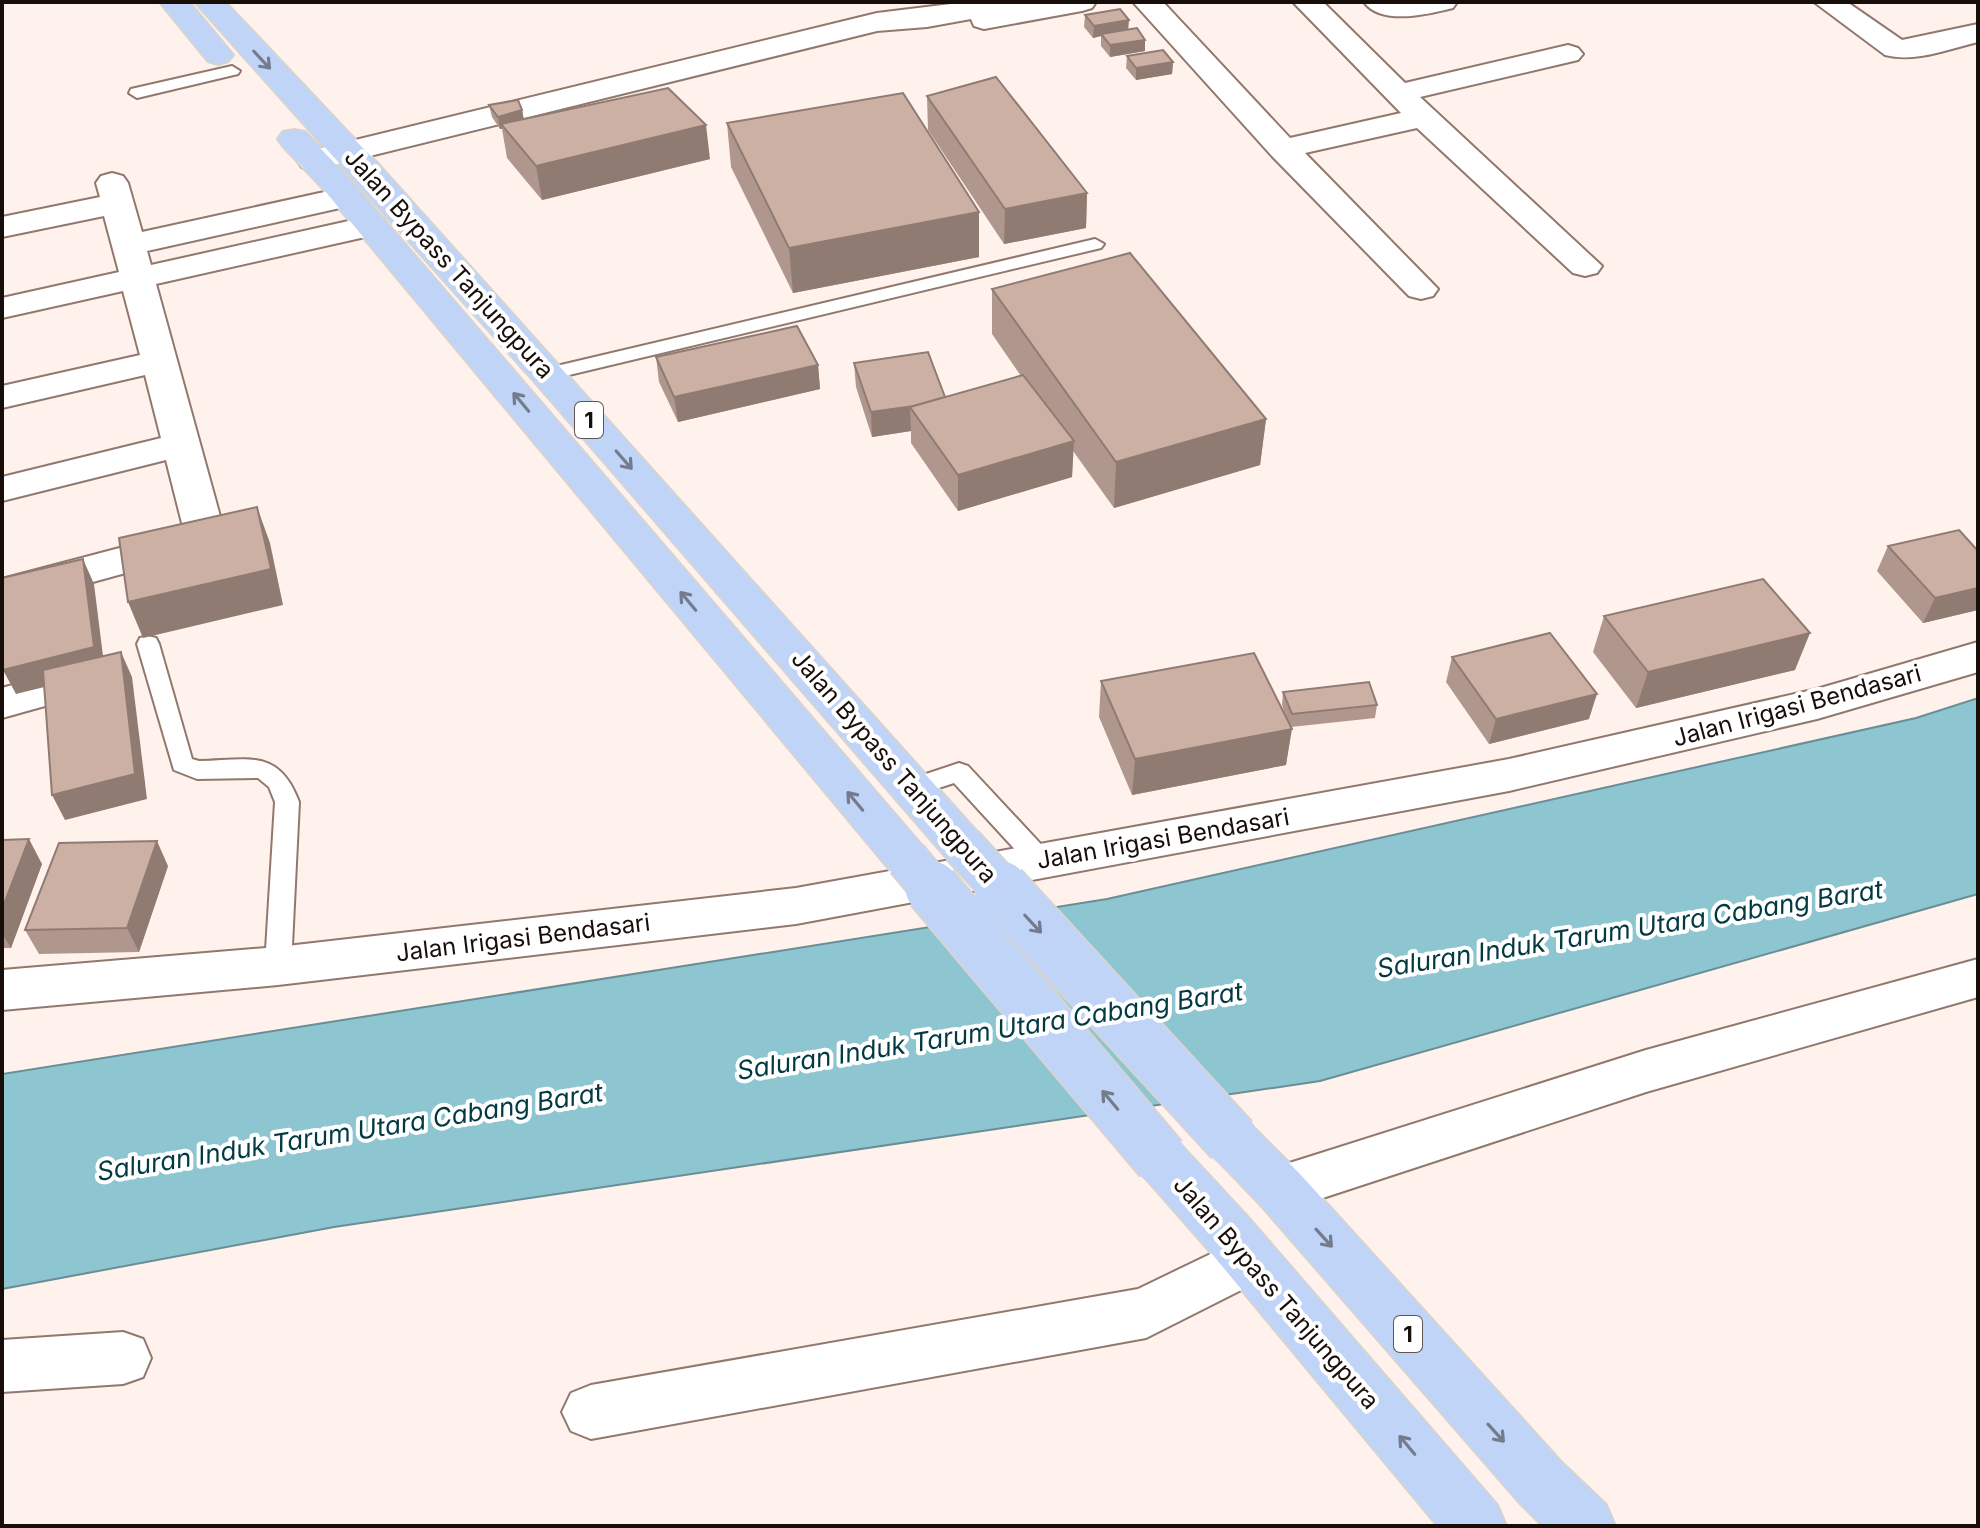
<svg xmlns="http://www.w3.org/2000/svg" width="1980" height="1528" font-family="Inter,sans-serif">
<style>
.water{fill:#8dc5d1;stroke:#6a8e95;stroke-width:2}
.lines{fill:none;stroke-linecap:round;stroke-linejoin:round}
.service-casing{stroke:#92786c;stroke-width:4}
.minor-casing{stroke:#92786c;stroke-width:4}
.tertiary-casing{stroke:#92786c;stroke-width:4}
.trunk-casing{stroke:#d5d4d3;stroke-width:4}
.service{fill:#fff;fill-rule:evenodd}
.minor{fill:#fff;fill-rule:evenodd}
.tertiary{fill:#fff;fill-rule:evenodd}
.trunk{fill:#c0d4f8;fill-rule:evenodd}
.trunk-bridge-far1-casing{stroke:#d5d4d3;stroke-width:45;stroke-linecap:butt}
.trunk-bridge-casing{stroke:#d5d4d3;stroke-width:57;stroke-linecap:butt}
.trunk-bridge-far1{stroke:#c0d4f8;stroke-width:41}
.trunk-bridge{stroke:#c0d4f8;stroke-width:53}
.wall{fill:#b0978d}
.shaded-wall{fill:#907b73}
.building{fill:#cdb0a4;stroke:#907b73;stroke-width:2}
.oneway{stroke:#747b8c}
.labels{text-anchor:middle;stroke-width:8;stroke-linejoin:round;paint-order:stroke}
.shield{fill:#fff;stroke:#5d5653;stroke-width:2}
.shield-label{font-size:22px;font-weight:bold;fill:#170e09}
.street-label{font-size:24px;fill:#170e09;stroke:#fff}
.water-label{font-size:26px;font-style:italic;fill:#023a43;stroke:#fff}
</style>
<rect width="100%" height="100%" fill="#fff2ed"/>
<path class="water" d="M1978,698V894L1320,1081L334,1227L2,1289V1074L1107,899L1916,718Z"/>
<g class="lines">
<defs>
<g id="service">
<path d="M232,66L240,71L238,74L137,98L129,93L131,89Z"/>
<path d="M1095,239L1104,244L1101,248L548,380L538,374L548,368Z"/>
<path d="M148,636L156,638L159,644L192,759L199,761C248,760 279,748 299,802L291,966L287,973L278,976L269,973L265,966L275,802L269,787L258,778L197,779L174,770L137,644L140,638Z"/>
<path d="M959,763L968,766L1050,854L1054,861L1050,868L1041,871L1032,868L954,783L911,797L902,794L899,788L902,782Z"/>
</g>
<g id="minor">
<path d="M967,2H1096L1092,8L1082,11L984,29L974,26L971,19L927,27L877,31L313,170L302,167L297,160L302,153L877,13Z"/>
<path d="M1133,2H1163L1290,138L1401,113L1293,2H1323L1405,83L1568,45L1578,48L1583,54L1578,60L1420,97L1602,266L1597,273L1585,276L1573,273L1417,128L1305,153L1438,289L1433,296L1421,299L1409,296L1272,156Z"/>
<path d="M1364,2H1457L1453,8C1429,14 1381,26 1364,2Z"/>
<path d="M1814,2H1847L1902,40L1978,24V42C1948,49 1915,63 1885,55Z"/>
<path d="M112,173L123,176L128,183L142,232L347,187L358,190L363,197L358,204L147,251L151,265L371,216L383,219L388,226L383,233L156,284L226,538L220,547L2,607V579L184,531L166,460L2,501V477L161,438L145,375L2,408V386L140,355L123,291L2,318V298L119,272L104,216L2,237V217L100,197L96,183L101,176Z"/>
<path d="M37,678L52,682L58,693L52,704L2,718V688Z"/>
<path d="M1978,959V997L1646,1092L1280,1212L1261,1205L1254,1189L1261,1173L1280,1166L1646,1050Z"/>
<path d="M1250,1235L1269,1242L1277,1259L1269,1276L1146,1338L591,1439L571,1431L562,1412L571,1393L591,1385L1138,1289Z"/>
<path d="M123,1332L143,1339L151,1358L143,1377L123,1384L2,1392V1340Z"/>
</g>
<path id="tertiary" d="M1978,642V672L1817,719L1509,791L796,924L278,985L2,1010V970L278,947L796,888L1509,759L1817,689Z"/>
<g id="trunk">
<path d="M160,2H189L233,55L228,61L218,64L208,61Z"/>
<path d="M195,2H225L377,163L978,833L985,845L978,857L962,862L946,857L535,382Z"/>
<path d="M294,130L305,132L342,171L923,847L930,859L923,871L907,877L891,871L320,185L283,146L278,139L283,132Z"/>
<path d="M1232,1118L1250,1124L1299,1173L1562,1463L1606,1505L1615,1526H1543L1520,1503L1261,1205L1214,1156L1206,1140L1214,1124Z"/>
<path d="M1161,1136L1179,1143L1245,1214L1497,1505L1506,1526H1438L1207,1248L1143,1175L1135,1159L1143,1143Z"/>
</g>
</defs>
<use href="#service" class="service-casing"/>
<use href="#minor" class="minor-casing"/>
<use href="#tertiary" class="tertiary-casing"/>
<use href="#trunk" class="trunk-casing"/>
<use href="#service" class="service"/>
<use href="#minor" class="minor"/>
<use href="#tertiary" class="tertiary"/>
<use href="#trunk" class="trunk"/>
<defs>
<g id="trunk-bridge-far1">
<path d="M962,845L1003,890"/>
<path d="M907,859L933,890"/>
</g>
<g id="trunk-bridge">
<path d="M932,888L1161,1159"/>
<path d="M1001,888L1232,1140"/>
</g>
</defs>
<use href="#trunk-bridge-far1" class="trunk-bridge-far1-casing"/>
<use href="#trunk-bridge" class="trunk-bridge-casing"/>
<use href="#trunk-bridge-far1" class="trunk-bridge-far1"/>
<use href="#trunk-bridge" class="trunk-bridge"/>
</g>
<g class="wall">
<path d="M1085,15L1128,29L1145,51L1110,57L1101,46V36L1093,38L1084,27Z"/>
<path d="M1127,56L1173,62L1172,74L1136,80L1126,68Z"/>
<path d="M927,96L1087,193L1086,228L1004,244L928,130Z"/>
<path d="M489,105L522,110L524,119L710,159L542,200L507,158L502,129H500L492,117Z"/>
<path d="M727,123L979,257L793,293L731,167Z"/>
<path d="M992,289L1266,419L1260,465L1114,508L1073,451L1072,477L958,511L911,443V431L872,437L856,387L854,363L945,397L1021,376L992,334Z"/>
<path d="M656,357L818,365L820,389L678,422L659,382Z"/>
<path d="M1888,546L1978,551V610L1923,623L1877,571Z"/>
<path d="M1604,616L1795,670L1636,708L1593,652Z"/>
<path d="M1452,657L1589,719L1489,744L1446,682Z"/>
<path d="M1101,681L1287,720L1282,705L1283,692L1377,705L1375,718L1291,727L1286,765L1132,795L1099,717Z"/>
<path d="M2,840L42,864L11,948H2Z"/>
<path d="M168,866L139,952L39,954L25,930Z"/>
</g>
<g class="shaded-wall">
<path d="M1129,20L1128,32L1101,34V36L1093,38L1094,26Z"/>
<path d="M1145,40V51L1110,57V45Z"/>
<path d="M1173,62L1172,74L1136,80V68Z"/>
<path d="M522,110L524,122L501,124L502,129H500L498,117Z"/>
<path d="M706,125L710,159L542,200L536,166Z"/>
<path d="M1087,193L1086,228L1004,244L1005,209Z"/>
<path d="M979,212V257L793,293L789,248Z"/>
<path d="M818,365L820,389L678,422L674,397Z"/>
<path d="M910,407L911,431L872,437L871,412Z"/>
<path d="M1266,419L1260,465L1114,508L1116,462Z"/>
<path d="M1074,441L1072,477L958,511V475Z"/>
<path d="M257,507L270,543L283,605L143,638L128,602Z"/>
<path d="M83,559L94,584L105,672L16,694L3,670Z"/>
<path d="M1978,588V610L1923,623L1935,598Z"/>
<path d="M1810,633L1795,670L1636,708L1648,672Z"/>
<path d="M121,652L132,677L147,799L65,820L52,795Z"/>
<path d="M1597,694L1589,719L1489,744L1496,719Z"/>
<path d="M1292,729L1286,765L1132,795L1135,759Z"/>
<path d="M29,839L42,864L11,948L2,933V909Z"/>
<path d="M157,841L168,866L139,952L127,928Z"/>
</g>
<g class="building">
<path d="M1120,9L1129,20L1094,26L1085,15Z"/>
<path d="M1137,28L1145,40L1110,45L1101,34Z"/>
<path d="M1163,50L1173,62L1136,68L1127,56Z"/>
<path d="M996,77L1087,193L1005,209L927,96Z"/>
<path d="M668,88L706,125L536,166L501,124Z"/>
<path d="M903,93L979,212L789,248L727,123Z"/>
<path d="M518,100L522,110L498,117L489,105Z"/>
<path d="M1130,253L1266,419L1116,462L992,289Z"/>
<path d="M797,326L818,365L674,397L656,357Z"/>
<path d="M928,352L945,397L914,406L871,412L854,363Z"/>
<path d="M1023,375L1074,441L958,475L910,407Z"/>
<path d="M257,507L271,569L128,602L119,538Z"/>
<path d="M1959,530L1978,551V588L1935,598L1888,546Z"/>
<path d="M83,559L94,647L3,670L2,655V578Z"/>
<path d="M1763,579L1810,633L1648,672L1604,616Z"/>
<path d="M1550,633L1597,694L1496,719L1452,657Z"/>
<path d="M121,652L135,774L52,795L43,670Z"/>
<path d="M1254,653L1292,729L1135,759L1101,681Z"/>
<path d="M1369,682L1377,705L1292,714L1283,692Z"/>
<path d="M29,839L2,909V840Z"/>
<path d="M157,841L127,928L25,930L59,843Z"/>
</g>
<defs><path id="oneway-shaft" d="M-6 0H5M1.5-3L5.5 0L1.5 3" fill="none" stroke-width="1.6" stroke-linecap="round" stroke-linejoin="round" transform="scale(2)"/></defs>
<g class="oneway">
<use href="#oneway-shaft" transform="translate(262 60) rotate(47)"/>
<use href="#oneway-shaft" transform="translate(521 402) rotate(-130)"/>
<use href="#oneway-shaft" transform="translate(624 460) rotate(49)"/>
<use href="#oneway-shaft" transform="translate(688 601) rotate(-130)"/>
<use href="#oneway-shaft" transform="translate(855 801) rotate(-130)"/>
<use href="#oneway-shaft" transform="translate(1033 924) rotate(47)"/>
<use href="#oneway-shaft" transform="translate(1110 1100) rotate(-130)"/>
<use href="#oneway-shaft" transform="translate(1324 1238) rotate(48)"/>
<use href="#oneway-shaft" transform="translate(1496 1433) rotate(48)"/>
<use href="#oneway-shaft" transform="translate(1407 1445) rotate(-130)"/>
</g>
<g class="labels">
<g class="shield">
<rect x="575" y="402" width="28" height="36" rx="6"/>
<rect x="1394" y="1316" width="28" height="36" rx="6"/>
</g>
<g class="shield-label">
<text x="589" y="428">1</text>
<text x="1408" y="1342">1</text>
</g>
<g class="street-label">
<text transform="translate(449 264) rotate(48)" y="8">Jalan Bypass Tanjungpura</text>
<text transform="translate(1797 706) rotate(-15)" y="8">Jalan Irigasi Bendasari</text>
<text transform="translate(894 767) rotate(49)" y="8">Jalan Bypass Tanjungpura</text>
<text transform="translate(1163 839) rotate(-10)" y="8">Jalan Irigasi Bendasari</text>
<text transform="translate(523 938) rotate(-7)" y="8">Jalan Irigasi Bendasari</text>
<text transform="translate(1276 1293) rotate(49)" y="8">Jalan Bypass Tanjungpura</text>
</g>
<g class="water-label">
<text transform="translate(1630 929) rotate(-9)" y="9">Saluran Induk Tarum Utara Cabang Barat</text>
<text transform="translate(990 1031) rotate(-9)" y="9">Saluran Induk Tarum Utara Cabang Barat</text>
<text transform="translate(350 1132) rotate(-9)" y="9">Saluran Induk Tarum Utara Cabang Barat</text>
</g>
</g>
<rect width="1980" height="1528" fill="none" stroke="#170e09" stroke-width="8"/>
</svg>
